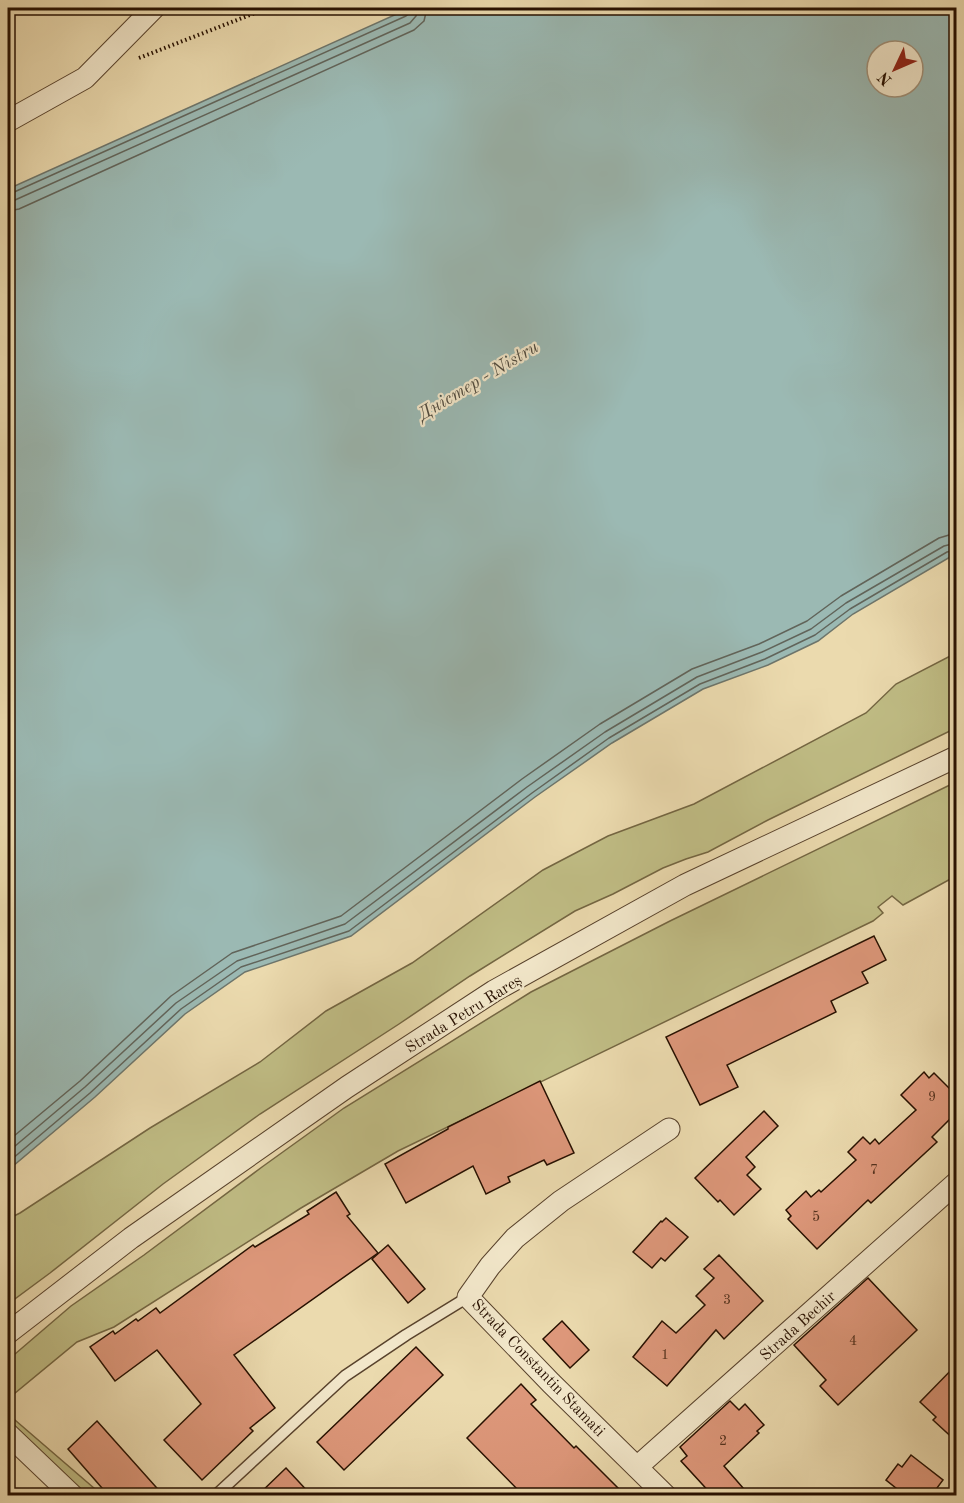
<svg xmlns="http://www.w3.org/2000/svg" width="964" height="1503" font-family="'Old Standard TT',serif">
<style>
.green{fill:#c0bd85;stroke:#746642;stroke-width:1.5}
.water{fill:#9bb9b3;stroke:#6d756b;stroke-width:1.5;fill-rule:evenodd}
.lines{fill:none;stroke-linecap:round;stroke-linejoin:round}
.shore{stroke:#61645a;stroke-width:1.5}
.building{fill:#dd977a;stroke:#271000;stroke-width:1.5}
.lane-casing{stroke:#58422c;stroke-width:13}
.street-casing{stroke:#58422c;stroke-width:23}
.path{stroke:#271000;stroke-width:4;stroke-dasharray:1.5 3;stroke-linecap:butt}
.lane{stroke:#f2e7ca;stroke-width:10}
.street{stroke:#f2e7ca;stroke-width:21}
.labels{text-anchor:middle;stroke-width:4.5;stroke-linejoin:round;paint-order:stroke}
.number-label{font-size:14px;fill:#54321e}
.street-label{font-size:16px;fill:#271000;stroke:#f2e7ca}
.water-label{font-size:18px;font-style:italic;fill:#504b3f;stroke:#f2e7ca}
</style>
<rect width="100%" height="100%" fill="#ebdaae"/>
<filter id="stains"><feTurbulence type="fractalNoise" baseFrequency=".00333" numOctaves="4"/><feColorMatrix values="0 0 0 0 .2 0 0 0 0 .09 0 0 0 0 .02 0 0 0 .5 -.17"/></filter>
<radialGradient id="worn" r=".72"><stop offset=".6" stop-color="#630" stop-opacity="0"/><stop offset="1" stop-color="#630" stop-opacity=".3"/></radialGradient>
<g class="green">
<path d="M956,653V728L768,820L708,852L686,859L663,868L613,894L575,911L470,976L399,1024L260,1114L163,1184L50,1273L8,1304V1219L20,1213L150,1128L260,1062L326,1011L412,963L543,870L608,836L694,804L866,713L896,684Z"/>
<path d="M956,782V876L903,905L892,896L878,907L883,913L873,921L398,1151L301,1208L114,1327L77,1342L14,1394L8,1407V1360L71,1306L144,1255L262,1167L344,1108L531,992L670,921Z"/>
<path d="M8,1414L102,1495H80L8,1429Z"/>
</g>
<path class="water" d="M410,8H956V556L950,557L853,614L818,641L768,665L703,689L612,743L535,797L351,936L245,972L185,1014L95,1097L13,1166H8V189ZM877,51H913V87H877Z"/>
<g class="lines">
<g class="shore">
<path d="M8,194L12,193L406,16L410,13L411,8"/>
<path d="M8,202L15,200L410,23L416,16L418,8"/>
<path d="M8,211L19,209L414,30L424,21L427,8"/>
<path d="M8,1141L80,1081L171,996L232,953L341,916L522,779L600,724L692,669L759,644L807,621L841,596L939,538L949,535L956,534"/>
<path d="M8,1152L85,1087L176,1003L237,961L345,924L527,787L605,732L697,677L762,652L811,629L846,603L944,546L956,543"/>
<path d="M8,1160L12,1159L90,1093L181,1009L241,967L349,931L532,793L609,738L700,684L765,659L815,635L850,609L947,552L956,550"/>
</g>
</g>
<g class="building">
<path d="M874,936L886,960L862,972L868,983L831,1001L836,1012L727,1065L738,1087L700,1105L666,1037Z"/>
<path d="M924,1072L929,1078L934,1073L957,1096V1112L932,1137L937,1142L871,1203L868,1200L817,1249L788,1219L791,1216L786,1210L806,1191L811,1197L819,1190L821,1192L856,1160L848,1152L863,1137L870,1144L875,1139L879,1144L916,1110L901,1095Z"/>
<path d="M540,1081L574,1153L547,1165L544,1160L508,1177L510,1182L486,1194L473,1166L406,1203L385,1164L448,1129V1127Z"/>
<path d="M764,1111L778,1126L746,1157L755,1167L747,1175L761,1189L734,1215L720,1200L718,1202L695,1178Z"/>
<path d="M336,1192L350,1214L347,1216L378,1253L234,1355L275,1408L250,1428L253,1431L202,1480L164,1440L201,1404L157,1350L115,1381L90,1347L113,1331L115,1334L136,1319L138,1321L156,1308L160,1313L253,1245L255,1247L309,1214L307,1211Z"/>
<path d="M666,1218L688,1237L665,1261L661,1258L652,1268L633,1252L661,1221L662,1222Z"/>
<path d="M388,1245L425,1289L408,1303L372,1259Z"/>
<path d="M719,1255L763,1301L724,1339L716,1330L667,1386L633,1357L662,1321L676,1333L705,1305L696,1296L714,1278L704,1269Z"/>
<path d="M868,1278L917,1330L838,1405L820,1386L826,1380L794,1345Z"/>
<path d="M562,1321L589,1350L570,1368L543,1339Z"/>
<path d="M416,1347L443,1375L344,1470L317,1442Z"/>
<path d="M957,1364V1442L933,1420L936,1417L920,1402Z"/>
<path d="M521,1384L536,1400L531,1404L574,1448L576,1446L626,1496H524L467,1438Z"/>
<path d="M730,1401L739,1410L745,1404L764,1425L757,1431L759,1433L724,1466L750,1496H713L681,1461L687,1456L680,1447Z"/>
<path d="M97,1421L164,1496H109L68,1449Z"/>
<path d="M911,1455L943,1480L931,1496H906L886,1480L898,1464L902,1467Z"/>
<path d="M286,1468L312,1496H257Z"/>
</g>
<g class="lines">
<defs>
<path id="lane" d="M215,1496L345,1376L406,1335L468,1297"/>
<g id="street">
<path d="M8,121L85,78L154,8"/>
<path d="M8,1333L131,1238L347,1087L494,991L685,885L956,757"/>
<path d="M8,1434L73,1496"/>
<path d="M637,1467L956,1183"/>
<path d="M666,1496L551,1383L468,1297L490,1266L515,1238L561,1201L669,1129"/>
</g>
</defs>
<use href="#lane" class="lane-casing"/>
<use href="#street" class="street-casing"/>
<path class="path" d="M139,58L268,8"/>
<use href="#lane" class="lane"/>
<use href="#street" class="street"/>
</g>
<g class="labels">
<g class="number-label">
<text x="932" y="1101">9</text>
<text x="874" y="1174">7</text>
<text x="816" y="1221">5</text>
<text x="727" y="1304">3</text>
<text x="853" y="1345">4</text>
<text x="665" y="1359">1</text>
<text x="723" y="1445">2</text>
</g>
<g class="street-label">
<text transform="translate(463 1013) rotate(-32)" y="6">Strada Petru Rareș</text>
<text transform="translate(797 1325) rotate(-42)" y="6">Strada Bechir</text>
<text transform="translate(539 1367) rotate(46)" y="6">Strada Constantin Stamati</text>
</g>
<g class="water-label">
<text transform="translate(478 380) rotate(-31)" y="6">Дністер - Nistru</text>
</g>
</g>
<rect width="964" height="1503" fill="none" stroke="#ebdaae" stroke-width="30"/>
<rect x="9" y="9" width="946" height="1485" fill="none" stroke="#271000" stroke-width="3"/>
<rect x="15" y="15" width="934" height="1473" fill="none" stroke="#271000" stroke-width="1.5"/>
<g transform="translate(895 69) rotate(226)"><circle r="28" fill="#f2e7ca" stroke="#a19179" stroke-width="1.5"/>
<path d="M0-4.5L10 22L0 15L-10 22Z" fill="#8f2418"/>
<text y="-9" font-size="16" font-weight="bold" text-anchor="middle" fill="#271000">N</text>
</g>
<rect width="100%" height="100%" filter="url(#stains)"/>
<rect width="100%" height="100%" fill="url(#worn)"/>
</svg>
